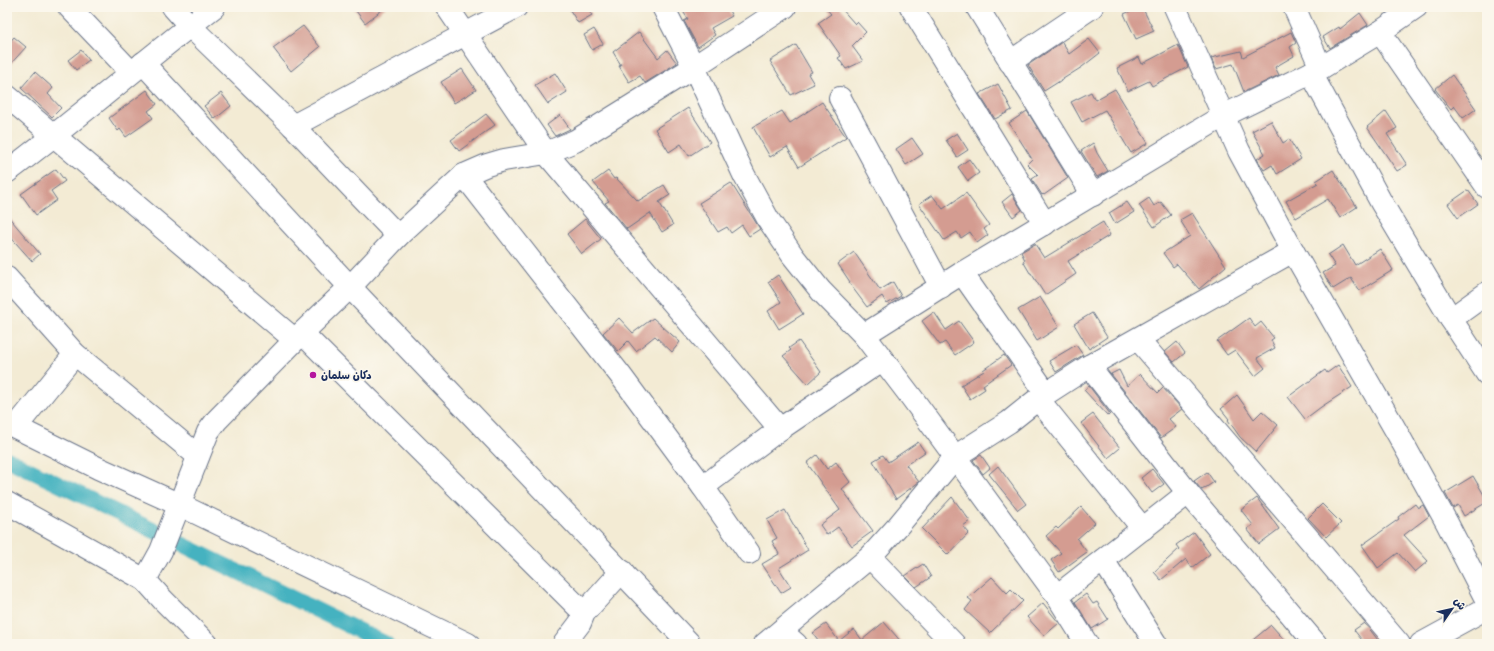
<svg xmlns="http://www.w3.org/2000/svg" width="1494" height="651" font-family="'Balsamiq Sans','Playpen Sans Arabic',sans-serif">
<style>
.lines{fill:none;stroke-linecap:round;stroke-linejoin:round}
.canal{stroke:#44b2c0;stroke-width:16}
.building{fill:#d49c91}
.minor-casing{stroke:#677187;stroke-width:24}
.minor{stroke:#fff;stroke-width:22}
.poi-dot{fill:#b5179e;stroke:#fbf7ec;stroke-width:1.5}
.labels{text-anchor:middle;stroke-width:3.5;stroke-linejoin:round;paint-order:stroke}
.poi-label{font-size:11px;font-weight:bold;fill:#1b2f5e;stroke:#fbf7ec;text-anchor:start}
</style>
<rect width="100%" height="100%" fill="#fbf7ec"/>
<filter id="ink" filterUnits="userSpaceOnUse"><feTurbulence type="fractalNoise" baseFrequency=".025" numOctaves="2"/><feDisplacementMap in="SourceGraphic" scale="8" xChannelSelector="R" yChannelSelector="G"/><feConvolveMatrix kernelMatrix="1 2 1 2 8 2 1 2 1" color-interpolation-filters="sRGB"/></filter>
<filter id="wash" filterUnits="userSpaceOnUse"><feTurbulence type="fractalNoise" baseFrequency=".012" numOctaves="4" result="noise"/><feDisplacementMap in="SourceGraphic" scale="16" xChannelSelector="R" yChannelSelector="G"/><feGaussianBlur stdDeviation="0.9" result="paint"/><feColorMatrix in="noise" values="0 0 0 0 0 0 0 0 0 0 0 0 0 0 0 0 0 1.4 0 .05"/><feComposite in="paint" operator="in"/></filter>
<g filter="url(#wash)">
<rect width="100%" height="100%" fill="#f3ebd4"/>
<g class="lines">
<path class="canal" d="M7,459L386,644"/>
</g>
<g id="blocks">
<g class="building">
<path d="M353,7H386L365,23Z"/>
<path d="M568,7H587L592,15L578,23Z"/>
<path d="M680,7H727L732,16L711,28L715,35L698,47L684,21L688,19Z"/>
<path d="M825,7H840L855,24L857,22L866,32L852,46L863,61L846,69L838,58L841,56L818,23L831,14Z"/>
<path d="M1139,7H1142L1154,31L1136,39L1124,14Z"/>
<path d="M1360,13L1368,25L1330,48L1323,37L1339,27L1340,29Z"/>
<path d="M303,26L320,47L291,71L273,48Z"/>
<path d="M594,29L603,44L592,50L584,35Z"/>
<path d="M639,32L658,58L667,50L677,63L645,83L640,76L629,82L619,66L621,65L613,52Z"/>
<path d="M1291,32L1296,43L1290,47L1294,56L1275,67L1279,75L1244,92L1233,64L1216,69L1211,58L1241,51L1243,57Z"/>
<path d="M14,37L26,47L7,68V45Z"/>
<path d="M1089,39L1100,53L1082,67L1044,91L1028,65L1062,42L1069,54Z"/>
<path d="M796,45L812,72L808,74L814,84L791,95L770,61Z"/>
<path d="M1178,45L1188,67L1152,86L1149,81L1128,91L1117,68L1139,57L1142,64Z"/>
<path d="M81,50L89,60L76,70L68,60Z"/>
<path d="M462,69L476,90L454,103L441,82Z"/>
<path d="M35,72L53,88L48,94L61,108L52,117L21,88Z"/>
<path d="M555,73L567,92L548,104L535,85Z"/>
<path d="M1452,75L1476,109L1463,118L1454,106L1451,109L1435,89Z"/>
<path d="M998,84L1012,110L995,119L979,94Z"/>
<path d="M1115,89L1148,143L1131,153L1105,110L1082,122L1071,102L1091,92L1095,100Z"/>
<path d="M147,90L157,104L148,111L153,118L126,137L120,129L118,131L109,118Z"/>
<path d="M221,93L231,106L215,119L204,106Z"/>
<path d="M822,102L846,137L799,167L787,147L770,157L753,127L782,111L790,123Z"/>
<path d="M688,108L710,142L689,156L681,144L669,152L655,129Z"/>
<path d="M1027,111L1068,178L1044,195L1043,194L1042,195L1032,179L1038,175L1027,164L1032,159L1009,123Z"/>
<path d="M1386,111L1397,128L1387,134L1407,165L1397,171L1367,127Z"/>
<path d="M486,114L495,125L459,151L451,140Z"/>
<path d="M560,115L570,129L555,136L547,125Z"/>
<path d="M1271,121L1283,143L1289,139L1301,159L1277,174L1272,165L1264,170L1257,159L1265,154L1252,131Z"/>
<path d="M957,133L968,150L957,157L946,140Z"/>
<path d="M912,138L923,154L906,165L896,149Z"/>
<path d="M1093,143L1097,153L1108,171L1097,177L1081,151Z"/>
<path d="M969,159L979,173L968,181L958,167Z"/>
<path d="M56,169L65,181L51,191L57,200L36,215L21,194Z"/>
<path d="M1333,170L1357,207L1340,218L1328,199L1296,218L1286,201L1318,183L1316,181Z"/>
<path d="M608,171L614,179L616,178L638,201L664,185L670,195L659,202L673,225L662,232L650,213L627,229L605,203L609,201L593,182Z"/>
<path d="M731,183L760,229L749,236L742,225L731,233L727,227L718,232L699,203Z"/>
<path d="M1468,190L1478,204L1458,218L1448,204Z"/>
<path d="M966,193L989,225L984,229L988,235L977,243L970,232L961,238L957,232L944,240L919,204L932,195L943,209Z"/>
<path d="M1012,194L1022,210L1013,217L1002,202Z"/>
<path d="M1149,198L1154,206L1161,202L1171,215L1154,227L1139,205Z"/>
<path d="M1127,202L1134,212L1115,224L1109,213Z"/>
<path d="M1192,213L1226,266L1199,289L1177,264L1173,267L1163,253L1190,236L1180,220Z"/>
<path d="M7,215L40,254L32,261L7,233Z"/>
<path d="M585,219L601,239L582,254L567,234Z"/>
<path d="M1103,222L1110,235L1068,261L1076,274L1045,295L1031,273H1030L1023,261L1025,260L1021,252L1035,244L1044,258Z"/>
<path d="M1343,245L1355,265L1380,249L1393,270L1359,291L1351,278L1333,289L1323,273L1335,266L1328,255Z"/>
<path d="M854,252L880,290L893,282L901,296L887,304L882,296L867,307L849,283L850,282L838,264Z"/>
<path d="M778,275L803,314L779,329L768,311L781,302L768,282Z"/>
<path d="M1040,297L1059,327L1037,341L1018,310Z"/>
<path d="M934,312L946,330L959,321L974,342L955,355L945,342L940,345L922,321Z"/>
<path d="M1092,313L1107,337L1089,349L1074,324Z"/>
<path d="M619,318L633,333L653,318L680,342L672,352L655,336L636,351L628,341L618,351L603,333Z"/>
<path d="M1249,318L1255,327L1261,322L1274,338L1271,340L1275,348L1257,358L1265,368L1255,376L1235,350L1227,355L1217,341Z"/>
<path d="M799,341L821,372L808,384L783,356L791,350L789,348Z"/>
<path d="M1177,342L1185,353L1174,362L1165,352Z"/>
<path d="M1076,345L1083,355L1056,372L1049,361Z"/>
<path d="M1004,355L1011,365L983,385L985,389L970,399L961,385L984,371L983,370Z"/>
<path d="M1338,365L1352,387L1321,407L1305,419L1288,397L1325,370L1327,373Z"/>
<path d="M1119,370L1127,386L1140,374L1158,393L1163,388L1182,409L1169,419L1176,427L1161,438L1111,374Z"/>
<path d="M1089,386L1110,414L1108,416L1084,390Z"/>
<path d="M1237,395L1254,419L1262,411L1278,425L1256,452L1240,437L1228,420L1229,419L1221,409Z"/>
<path d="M1093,414L1120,448L1108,458L1081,423Z"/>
<path d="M918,442L925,452L906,465L919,482L896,499L873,461L883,455L888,462Z"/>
<path d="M817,455L827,469L836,462L850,482L842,489L873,531L852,546L838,527L827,535L820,525L840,510L807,463Z"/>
<path d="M981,455L990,468L983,474L973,460Z"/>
<path d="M998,466L1026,504L1018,510L989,474Z"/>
<path d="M1152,469L1164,484L1152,493L1141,478Z"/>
<path d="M1207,472L1214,482L1202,490L1194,481Z"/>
<path d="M1473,476L1487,500V502L1464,516L1458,505L1453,508L1445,493Z"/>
<path d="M952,497L970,521L963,526L969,533L948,555L922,529Z"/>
<path d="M1257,498L1279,529L1259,544L1247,529L1253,525L1241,510Z"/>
<path d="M1322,504L1341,523L1326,537L1308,518Z"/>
<path d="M1415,504L1418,508L1423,505L1429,516L1404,535L1428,561L1415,572L1398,553L1378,568L1362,545L1399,519L1398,517Z"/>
<path d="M1081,507L1095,523L1077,539L1087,552L1059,572L1051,560L1061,553L1046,536L1056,527L1058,529Z"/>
<path d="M785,510L808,550L779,568L791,587L781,593L762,564L779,554L772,541L777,538L767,520Z"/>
<path d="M1194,532L1210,554L1192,568L1186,559L1161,580L1154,572L1179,549L1176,545Z"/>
<path d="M923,564L931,577L916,587L905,576Z"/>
<path d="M992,577L1007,593L1011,589L1023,601L990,633L965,610L972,601L968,598Z"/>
<path d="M1086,594L1093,604L1097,602L1108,619L1092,629L1075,602Z"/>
<path d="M1043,603L1059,623L1044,636L1027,617Z"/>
<path d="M884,622L903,644H821L813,633L826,624L839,641L854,629L862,640Z"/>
<path d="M1364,623L1371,631L1381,644H1365L1354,630Z"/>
<path d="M1271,625L1288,644H1248Z"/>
</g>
</g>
</g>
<g filter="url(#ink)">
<use href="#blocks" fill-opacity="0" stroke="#677187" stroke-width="1"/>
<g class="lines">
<defs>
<g id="minor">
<path d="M69,7L131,72"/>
<path d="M173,7L190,26L293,126L398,236"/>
<path d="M447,7L546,153L780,429"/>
<path d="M663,7L694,67L744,175L768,219L793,256L821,291L864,335L912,398L1057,596L1087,644"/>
<path d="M911,7L1045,224"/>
<path d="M977,7L1093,195"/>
<path d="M1175,7L1239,151L1293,251L1399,436L1447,523L1487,601"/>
<path d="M1294,7L1321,68"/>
<path d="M1380,32L1487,187"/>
<path d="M1010,62L1092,7"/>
<path d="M143,63L350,287L690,644"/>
<path d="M1311,73L1381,202L1451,319L1487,374"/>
<path d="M7,96L295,340"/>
<path d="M840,98L941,287"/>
<path d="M293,126L516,7"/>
<path d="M7,172C77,119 144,61 214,7"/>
<path d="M464,175L621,376L703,487L749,553"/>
<path d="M962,273L1046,393"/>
<path d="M7,278L75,354L198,456"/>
<path d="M1451,319L1487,293"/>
<path d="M302,333L584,613"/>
<path d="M864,335L962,273L1223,116L1321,68L1380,32L1416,7"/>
<path d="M1138,339L1399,644"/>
<path d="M1089,366L1188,493L1316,644"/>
<path d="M1038,399L1143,529"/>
<path d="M7,423L98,468L180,505L468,644"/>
<path d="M16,427L75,354"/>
<path d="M703,487L780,429L882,360"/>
<path d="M7,503L145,580L161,551L208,432L217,420L302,333L350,287L398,236L464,175L487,165L504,160L546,153L575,141L694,67L785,7"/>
<path d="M870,557L954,644"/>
<path d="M1103,560L1156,644"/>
<path d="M145,580L163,600L207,644"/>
<path d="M1057,596L1188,493"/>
<path d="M781,631L796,644"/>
<path d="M564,644L580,623L584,613L622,571"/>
<path d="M765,644L870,557L898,526L956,456L1009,422L1038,399L1089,366L1293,251"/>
<path d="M1421,644L1487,608"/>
</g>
</defs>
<use href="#minor" class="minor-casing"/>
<use href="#minor" class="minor"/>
</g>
</g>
<circle class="poi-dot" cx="313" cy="375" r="4"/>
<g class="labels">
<g class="poi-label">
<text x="321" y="379">دكان سلمان</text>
</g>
</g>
<rect width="1494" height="651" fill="none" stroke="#fbf7ec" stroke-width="24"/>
<g transform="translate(1452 609) rotate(56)" stroke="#fbf7ec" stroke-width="3" paint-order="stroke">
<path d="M0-3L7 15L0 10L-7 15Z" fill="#1b2f5e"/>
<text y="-6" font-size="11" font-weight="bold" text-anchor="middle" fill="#1b2f5e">ش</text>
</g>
</svg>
